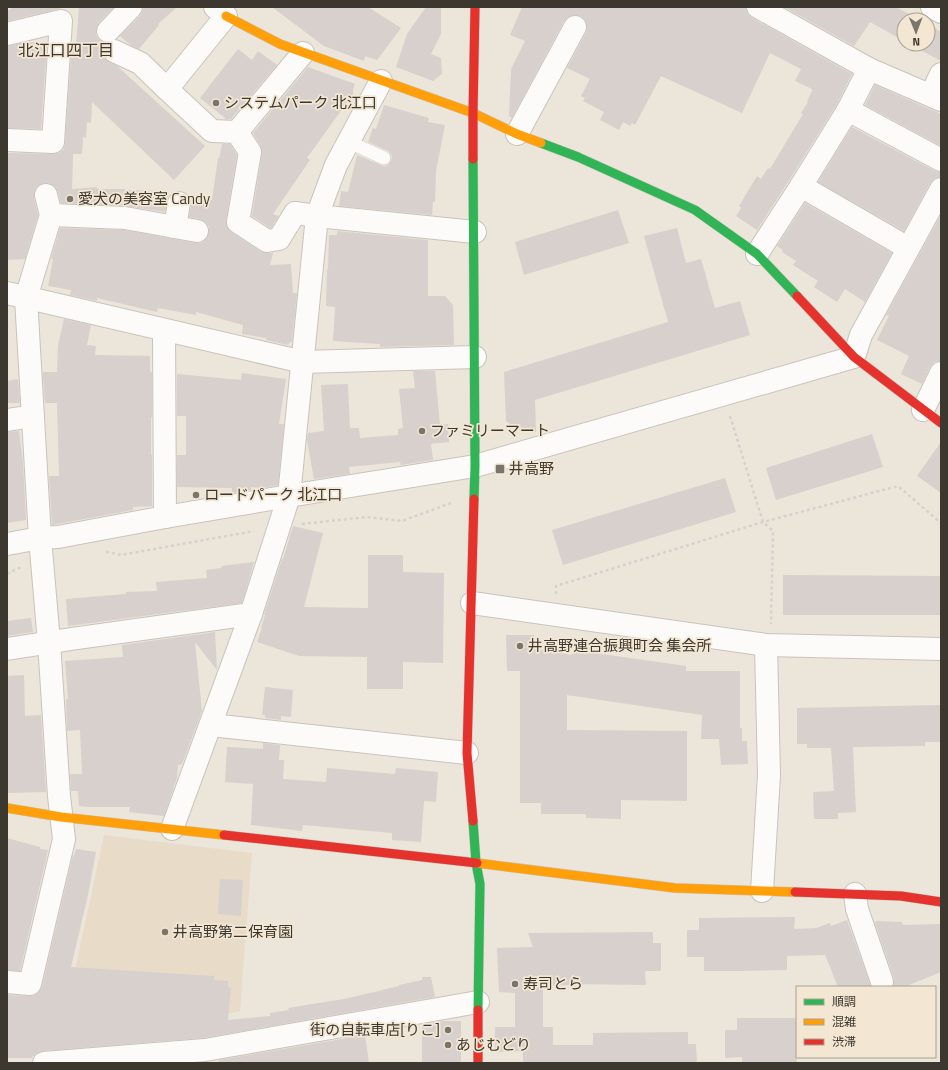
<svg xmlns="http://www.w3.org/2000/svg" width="948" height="1070" font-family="'Titillium Web','Noto Sans JP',sans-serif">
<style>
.built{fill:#e8dcc9}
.building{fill:#d7d0cd}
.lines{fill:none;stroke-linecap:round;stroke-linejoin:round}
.lane-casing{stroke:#c9c3bb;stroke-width:14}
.street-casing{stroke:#c9c3bb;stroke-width:24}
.fast-casing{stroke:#c9c3bb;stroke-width:10}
.slow-casing{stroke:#c9c3bb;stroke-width:10}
.jam-casing{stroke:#c9c3bb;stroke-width:10}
.path{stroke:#d4d2cf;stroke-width:2.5;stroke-dasharray:3 3;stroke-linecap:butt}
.lane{stroke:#fcfbf9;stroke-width:13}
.street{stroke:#fcfbf9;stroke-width:22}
.fast{stroke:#30b455;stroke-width:9}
.slow{stroke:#ff9f0a;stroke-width:9}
.jam{stroke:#e5322d;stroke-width:9}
.poi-dot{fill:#7a746b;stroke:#f3e7d3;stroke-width:1.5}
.labels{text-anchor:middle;stroke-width:3.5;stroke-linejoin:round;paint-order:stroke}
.poi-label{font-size:15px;fill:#3c372f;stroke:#f3e7d3;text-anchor:start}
.neighbourhood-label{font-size:16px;fill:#3c372f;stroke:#f3e7d3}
</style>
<rect width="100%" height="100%" fill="#ece5da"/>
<path class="built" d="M104,835L252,853L240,1011L215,1016L63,1026Z"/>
<g class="building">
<path d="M14,7H62L59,9L7,21V11Z"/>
<path d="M79,7H114L99,22L96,28V35L99,40L105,43L100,51L102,52L104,58L109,62L117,66L205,146L174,180L92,102L91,123L87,122L86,138L83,137L82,154H73L72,189L97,187V189H125V190L164,191L161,194L169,195L167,201L165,212L126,206L61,203L58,192L55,187L49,183H43L37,186L34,192V198L38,215L25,259L7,260V153L52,154L59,153L64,149L65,143L72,44L76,45Z"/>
<path d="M143,7H177L158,24L159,25L139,49L132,46L120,36L140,16L143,10Z"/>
<path d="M272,7H368L401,28L377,60L365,56L364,61L324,46Z"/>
<path d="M426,7H441V34L431,54L441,58L442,74L433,81L396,67L407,34Z"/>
<path d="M522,7H746L747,13L752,18L852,74L837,104L790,179L757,230L736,216L741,208L739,206L757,176L761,179L768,168L770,169L803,114L801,113L808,102L807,101L812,91V89L795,81L801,69L770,53L742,113L661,76L635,125L632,123L630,126L623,122L619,130L600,120L604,112L583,101L585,98L581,96L590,79L567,68L586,33L587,27L585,20L581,16L574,15L568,17L564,21L512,118L509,116L511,69L525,41L510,35Z"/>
<path d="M784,7H896L920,20H904V41L870,22L854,46Z"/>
<path d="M928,24L941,32V61L909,44H928Z"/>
<path d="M27,42L47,43L41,129L7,128V46Z"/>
<path d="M238,49L252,60L258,51L277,65L231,119H225V118L200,98Z"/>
<path d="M308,67L355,84L353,90V94L307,158L310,160L273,214L279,216L271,228H270L252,216L262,154L260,145L253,133Z"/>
<path d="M875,85L941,114V146L865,105Z"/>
<path d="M384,105L429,118L428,122L445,125L436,171L435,202H433L432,215L339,206L341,191L348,192L357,155L381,165L385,166L388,165L391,161L392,157L391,154L388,151L368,142L373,128L376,129Z"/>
<path d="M852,127L935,171L941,172V177L935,178L930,183L904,231L818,182Z"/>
<path d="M222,144H230L237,155L226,220L227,227L231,232L260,251L268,253H273L270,265L291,264L293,293H297L292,341L287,345L266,340V338L242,334L243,325L196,312V315L158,308L157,312L97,298V301L70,295L71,290L48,286L53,259H51L60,228L124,230L195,243H201L206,239L209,233V227L205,222L199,219L189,217L191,205L190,197L212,200L218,158L219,159Z"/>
<path d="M805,203L892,253L865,302L845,289L837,302L814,287L818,281L793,265L796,261L782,252L783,250L777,246Z"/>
<path d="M618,210L629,243L524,275L515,242Z"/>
<path d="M941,215V361L934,362L930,367L922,384L901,374L909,356L877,340L889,316L886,315Z"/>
<path d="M677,228L686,263L701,259L715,308L740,301L750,335L535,400L536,432H521L506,421L504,372L668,322L644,236Z"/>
<path d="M337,231L428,240V296H445L453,305L454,345L380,347V344L333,341L335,307L326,306L327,269H328L329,235H337Z"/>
<path d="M64,319L91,325L87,345L96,346L95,355L150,356V372H152V417H151V455H152V506L133,507V510L52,525L49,476H59L57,403H45L43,376V372H57L58,345Z"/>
<path d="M413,371H435L440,425L448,424L449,442L431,444L433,460L401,465L400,462L349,467L350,474L314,479L307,440L308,433L324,431L321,385L348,384L350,428H359L360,438L398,435V429L403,428L399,389L415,388Z"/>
<path d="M242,373L286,379L279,424H284L278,485L263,488L251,487V490L232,493V488L177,487V455H186V416H177V374L241,380Z"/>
<path d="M18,379L20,403H7V381Z"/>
<path d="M19,431L23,463L26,520L7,523V432Z"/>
<path d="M872,434L883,467L776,500L766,468Z"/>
<path d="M941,442V493L917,476Z"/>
<path d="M725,478L736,512L563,565L552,530Z"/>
<path d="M293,526L323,533L304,607L368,608V555H403V572L444,573L443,663L403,662V689H367V657L299,656L257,642L262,628H261L265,615H264L282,559H283Z"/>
<path d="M254,562L242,603L68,626L66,599L126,594V592L157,591L156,582L207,578L206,570L222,568L221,566Z"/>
<path d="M783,575L941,576V615H783Z"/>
<path d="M31,618L33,632L7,636V621Z"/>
<path d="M215,632L217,670L195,642L202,711L182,764L178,765L177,778L164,816L129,812L130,807H89L79,806L78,791H71L70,774H82L80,730L67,731L66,699H68L65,661L123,657L122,645Z"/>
<path d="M506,635H534V649L572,655L573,650L686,666V671H740V728H742V741H747L748,764L721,765L719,739H701L702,715L567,695V730L687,731V801L621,800V819L586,818V814H541V803H520V671H507Z"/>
<path d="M24,675L25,716L41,715L46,792L7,793V676Z"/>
<path d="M265,687L293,690L291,717L281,716V720L265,718V715H262Z"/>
<path d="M941,705V742H925V746L853,747L856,812L838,813V819H814L813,792L834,791L831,748H807V744H797V708Z"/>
<path d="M263,743L280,745L279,760H284L283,779L326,782L327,768L395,774L396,768L438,772L436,802L424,801L421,842L392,840V833L303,825L302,831L251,825L253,784L225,782L227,747L263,749Z"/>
<path d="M7,838L40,847V849L48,850L20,971L7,970Z"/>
<path d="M76,849L96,852L88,895L71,967L214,976V980L228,981V987L231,988L228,1020L270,1016V1013L289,1010L288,1008L344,999L383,990H382L399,986V985L422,980V977H431L435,997L203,1038L43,1051L37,1053L34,1056H32L33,1058H7V995L29,996H34L39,992L42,987L73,855L74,856Z"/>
<path d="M220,879L243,880L241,916L218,914Z"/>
<path d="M795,917L794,929L816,928L830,923L831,926L847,920L871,987H838L825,955L787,956V970L741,971H704V957H687V930H699V918Z"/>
<path d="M876,921L902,922L903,925L941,924V972L904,987H893L894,984V978L875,923Z"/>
<path d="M653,932V943H661V971H645L646,985L571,984V985L543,986V1027H553V1045H593V1033L688,1032V1044H696L697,1063H523V1051L495,1052V1027H515V993L499,992L497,948L533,947L528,933Z"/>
<path d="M737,1018H796L797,1063H742V1057L725,1058V1030H737Z"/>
<path d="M442,1021H461V1063H422V1025Z"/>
<path d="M365,1035L369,1063H219V1060Z"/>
</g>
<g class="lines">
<defs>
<path id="lane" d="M349,142L384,158"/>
<g id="street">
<path d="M215,7L226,16L167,89L212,131L237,132L250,152L238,222L267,241L279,239L295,213L317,216L475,232"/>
<path d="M758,7L869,69L941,100"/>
<path d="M932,7L941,12"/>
<path d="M108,31L131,7"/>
<path d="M7,34L61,21L53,142L7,140"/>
<path d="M114,51L140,63L167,89"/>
<path d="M931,95L941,74"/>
<path d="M848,110L941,160"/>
<path d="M237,132L303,53"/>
<path d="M517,134L575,27"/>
<path d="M801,186L908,248"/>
<path d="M51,215L125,218L197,231"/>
<path d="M175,227L179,203"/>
<path d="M757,254L801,186L848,110L869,69"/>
<path d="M7,293L303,362L475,357"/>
<path d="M164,330L165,517"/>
<path d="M923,410L941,373"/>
<path d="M7,420L33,416"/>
<path d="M7,544L40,538L58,537L165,517L289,496L475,466L854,357L861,335L941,189"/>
<path d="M472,603L766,645L941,649"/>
<path d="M7,649L71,639L251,614"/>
<path d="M211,725L467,753"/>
<path d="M172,829L251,614L289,496L317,216L336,165L381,81"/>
<path d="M762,891L769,775L766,645"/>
<path d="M855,894L857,909L882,982"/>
<path d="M7,982L30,984L64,839L59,796L49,642L40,538L26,298L51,215L46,195"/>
<path d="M44,1063L205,1050L478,1002"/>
</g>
<g id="fast">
<path d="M541,143L578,157L695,210L757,254L797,296"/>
<path d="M473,159L475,466L474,499"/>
<path d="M473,821L476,863L480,884L478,1010"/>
</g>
<g id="slow">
<path d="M226,16L280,44L473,113L517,134L541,143"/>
<path d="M7,808L61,817L224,835"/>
<path d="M477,863L675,888L795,892"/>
</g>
<g id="jam">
<path d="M473,159V113L475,7"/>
<path d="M797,296L854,357L941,423"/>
<path d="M473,821L467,753L474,499"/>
<path d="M224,835L477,863"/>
<path d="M795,892L901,896L941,902"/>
<path d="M478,1010V1063"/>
</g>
</defs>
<use href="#lane" class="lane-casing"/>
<use href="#street" class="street-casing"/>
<use href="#fast" class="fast-casing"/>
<use href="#slow" class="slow-casing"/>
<use href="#jam" class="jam-casing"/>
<g class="path">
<path d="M730,416L763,522L773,531L771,624"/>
<path d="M302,524L367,517L402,521L451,503"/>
<path d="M106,552H108L121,555L254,531"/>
<path d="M7,574L21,567"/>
<path d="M556,594V586L763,522L898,486L941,523"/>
</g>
<use href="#lane" class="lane"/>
<use href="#street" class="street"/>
<use href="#fast" class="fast"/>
<use href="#slow" class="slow"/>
<use href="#jam" class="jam"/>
</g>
<g class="poi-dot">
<circle cx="216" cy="103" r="4"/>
<circle cx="70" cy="199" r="4"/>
<circle cx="422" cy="431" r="4"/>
<rect x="495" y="464" width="10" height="10" rx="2"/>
<circle cx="196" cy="495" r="4"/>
<circle cx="520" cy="646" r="4"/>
<circle cx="165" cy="932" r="4"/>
<circle cx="515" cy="984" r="4"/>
<circle cx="448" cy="1030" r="4"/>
<circle cx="448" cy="1045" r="4"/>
</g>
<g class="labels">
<g class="poi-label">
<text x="224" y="108">システムパーク 北江口</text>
<text x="78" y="204">愛犬の美容室 Candy</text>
<text x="430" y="436">ファミリーマート</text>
<text x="509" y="474">井高野</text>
<text x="204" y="500">ロードパーク 北江口</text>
<text x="528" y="651">井高野連合振興町会 集会所</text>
<text x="173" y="937">井高野第二保育園</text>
<text x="523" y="989">寿司とら</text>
<text x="440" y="1035" text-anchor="end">街の自転車店[りこ]</text>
<text x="456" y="1050">あじむどり</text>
</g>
<g class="neighbourhood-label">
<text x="66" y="56">北江口四丁目</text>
</g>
</g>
<rect width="948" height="1070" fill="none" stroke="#3c372f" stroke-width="16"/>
<rect x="796" y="986" width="140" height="72" fill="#f3e7d3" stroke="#aaa191"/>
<rect x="804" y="999" width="20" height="6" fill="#30b455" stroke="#aaa191"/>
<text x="832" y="1006" font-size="12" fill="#3c372f">順調</text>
<rect x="804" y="1019" width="20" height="6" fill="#ff9f0a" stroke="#aaa191"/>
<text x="832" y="1026" font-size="12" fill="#3c372f">混雑</text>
<rect x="804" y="1039" width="20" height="6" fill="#e5322d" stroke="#aaa191"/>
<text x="832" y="1046" font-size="12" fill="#3c372f">渋滞</text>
<g transform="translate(916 32) rotate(179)"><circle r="19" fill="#f3e7d3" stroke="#aaa191"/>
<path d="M0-3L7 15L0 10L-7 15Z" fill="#7a746b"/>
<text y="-6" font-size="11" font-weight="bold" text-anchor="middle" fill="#3c372f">N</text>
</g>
</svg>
